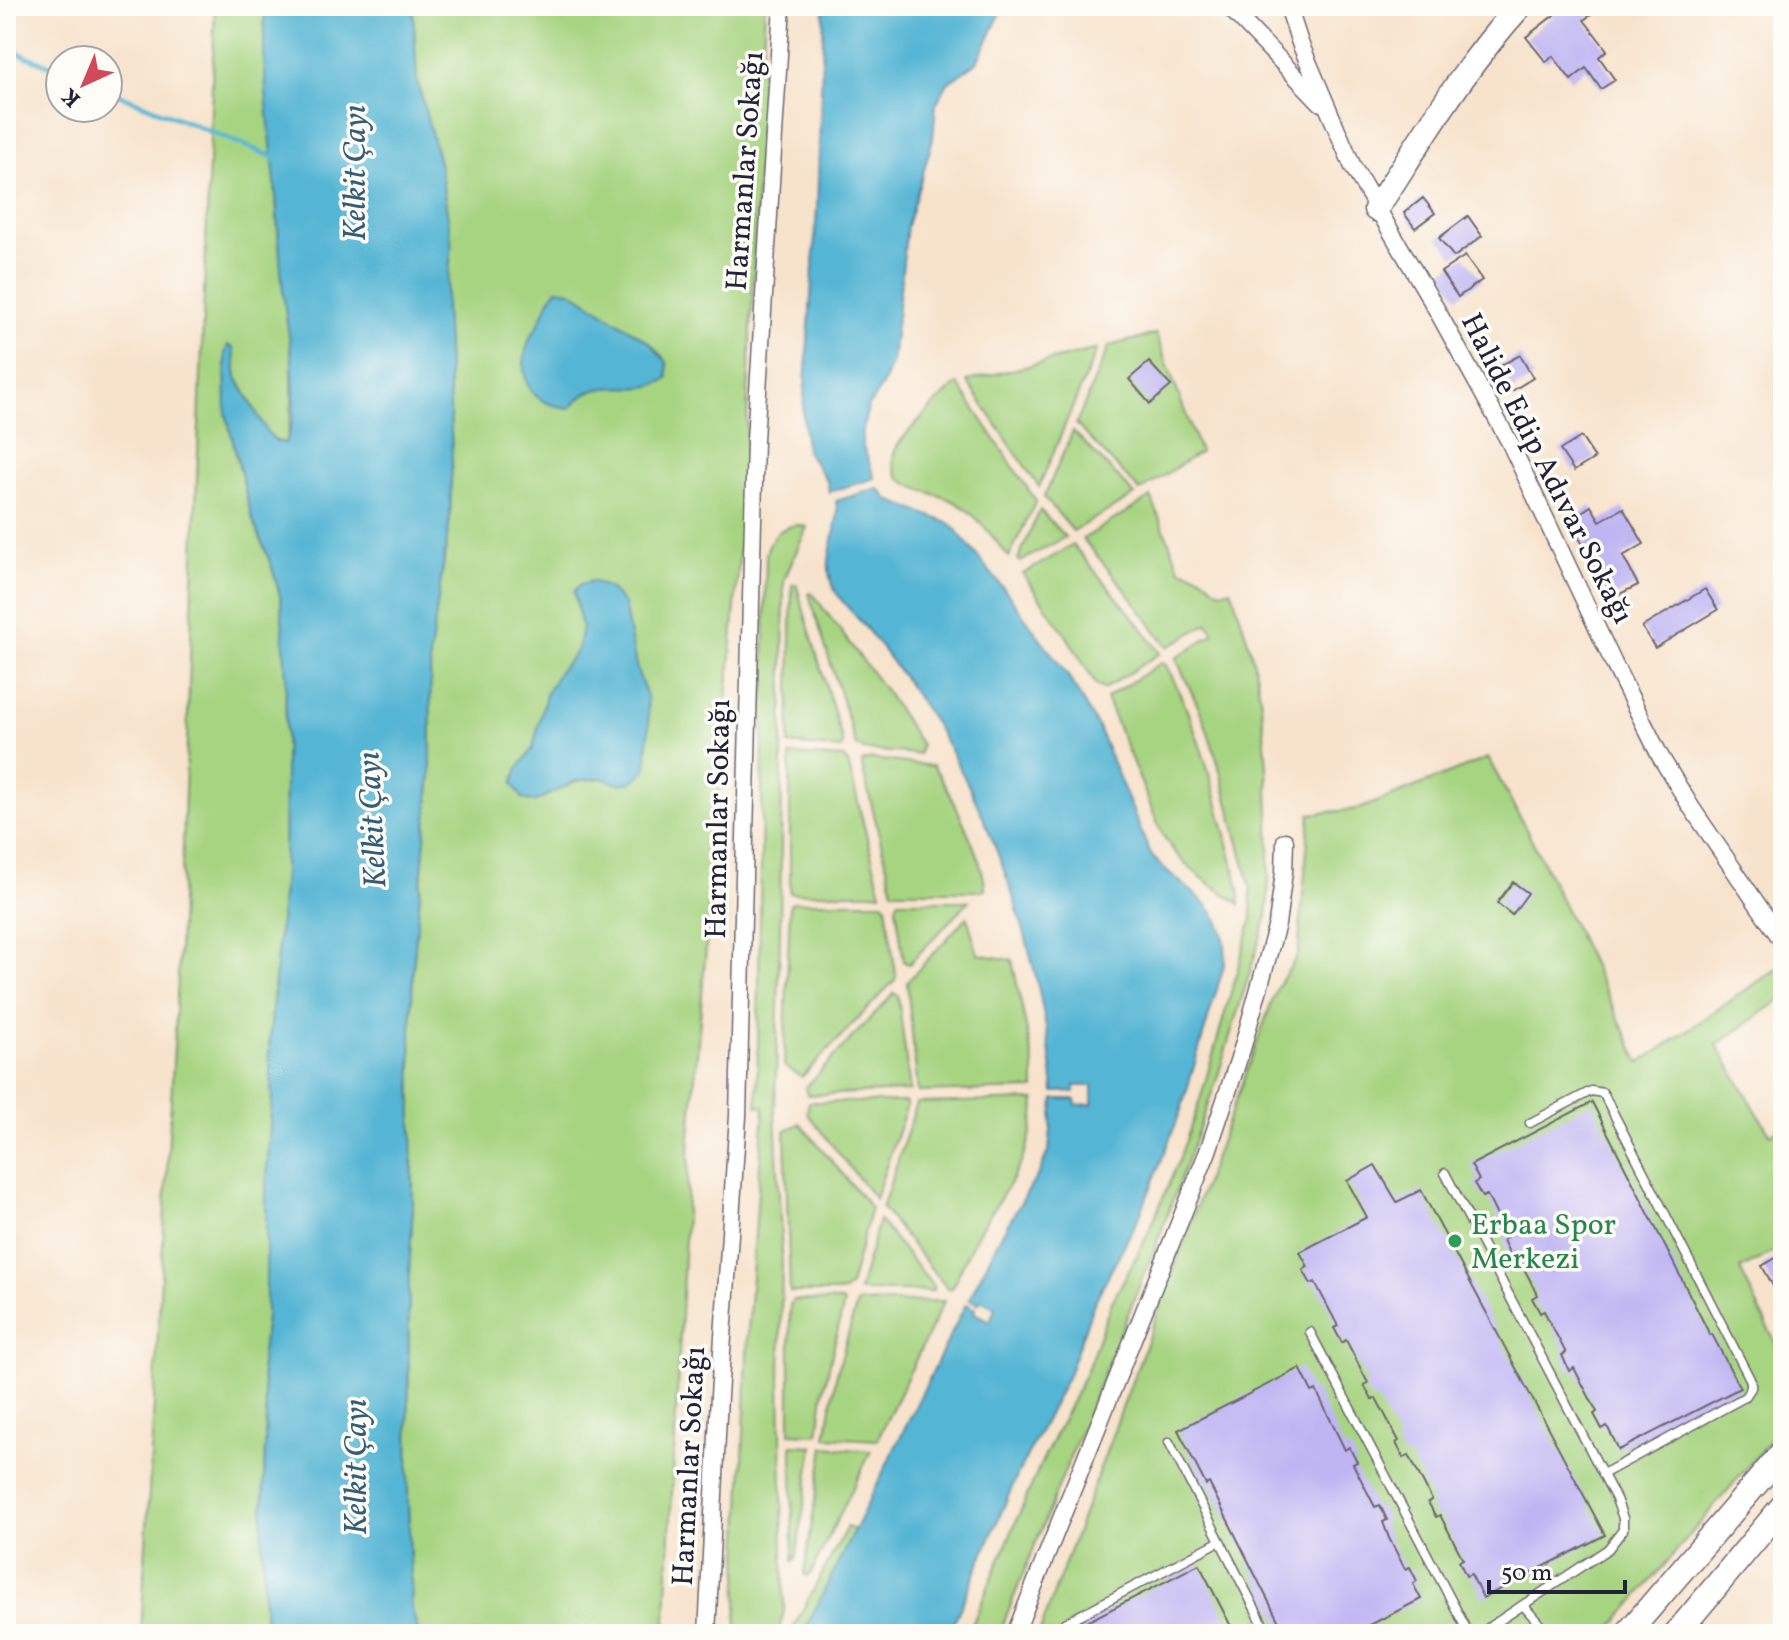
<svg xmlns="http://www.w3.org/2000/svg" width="1789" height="1640" font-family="Vollkorn,serif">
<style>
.green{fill:#a7d481;stroke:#647b5e;stroke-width:2}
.water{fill:#55b5d4;stroke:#3c6c88;stroke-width:2}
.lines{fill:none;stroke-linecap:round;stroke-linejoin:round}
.stream{stroke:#55b5d4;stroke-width:5}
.building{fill:#bfb5f3}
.lane-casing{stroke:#6d666e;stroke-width:11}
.street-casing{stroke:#6d666e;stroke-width:19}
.secondary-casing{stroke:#6d666e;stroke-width:27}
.lane{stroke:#fff;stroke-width:8}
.street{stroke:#fff;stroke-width:16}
.secondary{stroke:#fff;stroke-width:24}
.leisure-dot{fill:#2e9e5b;stroke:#fdfcf7;stroke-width:3}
.labels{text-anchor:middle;stroke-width:7;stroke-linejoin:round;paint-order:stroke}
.street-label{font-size:30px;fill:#22223b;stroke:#fdfcf7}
.leisure-label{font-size:30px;fill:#27864d;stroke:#fdfcf7;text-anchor:start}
.water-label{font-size:32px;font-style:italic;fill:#365d78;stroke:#fdfcf7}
</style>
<rect width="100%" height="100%" fill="#fdfcf7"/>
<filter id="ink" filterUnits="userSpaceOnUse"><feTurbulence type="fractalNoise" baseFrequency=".0125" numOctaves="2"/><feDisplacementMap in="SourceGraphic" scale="16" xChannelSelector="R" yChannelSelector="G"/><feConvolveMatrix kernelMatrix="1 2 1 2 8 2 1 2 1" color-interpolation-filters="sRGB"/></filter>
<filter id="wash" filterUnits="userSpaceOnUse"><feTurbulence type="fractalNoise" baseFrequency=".006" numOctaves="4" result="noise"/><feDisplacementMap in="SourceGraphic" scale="32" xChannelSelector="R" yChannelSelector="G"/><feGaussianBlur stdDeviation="1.8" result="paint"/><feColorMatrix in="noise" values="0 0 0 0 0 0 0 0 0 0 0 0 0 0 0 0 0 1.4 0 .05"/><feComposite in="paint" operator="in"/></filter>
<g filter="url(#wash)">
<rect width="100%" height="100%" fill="#f7e3cc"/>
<g class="green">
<path d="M215,6H265L278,232L292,357V402L288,436L285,443L276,441L267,432L237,377L233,348L226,371V413L252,518L271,564L281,599L286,677L284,874L269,1048L272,1094L266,1190V1317L261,1363L266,1416L262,1542L265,1634H141L178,976Z"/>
<path d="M413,6H765L743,512L690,1136L665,1634H419L412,1610L408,1503L409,1275L413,1205L411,1030L413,969L431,773L430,653L450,519L452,453L445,306L452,244L417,80Z"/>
<path d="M1156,334L1200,452L1140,491L1076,424L1109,346Z"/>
<path d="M1097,349L1039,487L967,381Z"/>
<path d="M958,384L1036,501L1009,557C995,540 981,520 963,507C946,494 924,494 906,483C896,477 890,463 895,451C900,437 944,394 958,384Z"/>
<path d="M1073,431L1135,495L1073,531L1044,497Z"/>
<path d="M1151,497L1180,569C1187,571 1195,573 1201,576C1214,584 1215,595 1231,589C1241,618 1251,647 1257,677C1269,750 1272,842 1267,916L1215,1085L1159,1237L999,1634H968L1039,1468L1087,1370L1111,1304L1145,1240L1179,1160L1200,1100L1252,919L1250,885L1218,763L1203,717L1176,658L1214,633L1208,623L1168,647L1124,588L1083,539Z"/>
<path d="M1040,510L1065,537L1020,562L1018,559Z"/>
<path d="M797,525L807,527L784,580L780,937L775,1111L782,1257L780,1381L784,1611L778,1634H736L748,1332L764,1107L757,1106L766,554C770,537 781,527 797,525Z"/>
<path d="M1073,545L1136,620L1160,653L1104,689L1097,686L1066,635L1023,574Z"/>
<path d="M792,584H796L841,736L843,744L841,749L789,744Z"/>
<path d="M812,593L887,693L921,745L919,754L864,750L856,745L809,594Z"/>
<path d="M1161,663L1166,665C1203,736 1220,811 1239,888L1240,904C1210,884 1178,865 1161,831L1106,698Z"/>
<path d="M790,755L843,758L848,763L881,893H790Z"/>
<path d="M1488,758L1538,852L1640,1063L1778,968L1783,975V998L1717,1045L1770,1134L1783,1127V1247L1740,1269L1783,1359V1425L1606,1634H1039L1277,988L1298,955L1310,814L1359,809Z"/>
<path d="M871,759L933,766C949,788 985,863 985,889L980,891H893L862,766V762Z"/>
<path d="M898,901H969L909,964L904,962L896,906Z"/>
<path d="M794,902H883L886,905L896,976L895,980L802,1077L784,1066L790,904Z"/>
<path d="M967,917L978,954L1012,960L1034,1065V1089L918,1092L907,982Z"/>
<path d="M894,993L898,996L910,1091L808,1095L805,1088Z"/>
<path d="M1035,1100C1035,1153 1008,1186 981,1228C969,1247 962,1269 951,1289H948L882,1208L917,1103Z"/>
<path d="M809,1102H905L907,1105L875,1199L807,1113Z"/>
<path d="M800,1123L871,1208L850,1286L844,1292H790L785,1131Z"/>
<path d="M879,1220L933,1286V1291H859Z"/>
<path d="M793,1300L841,1301L844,1303L823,1393L818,1434L790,1433V1305Z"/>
<path d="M944,1301L877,1440L826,1437L836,1377L857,1303Z"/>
<path d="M792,1445L813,1446L796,1559L793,1561Z"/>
<path d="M824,1447L871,1451L811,1573L807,1576L804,1574Z"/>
<path d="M847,1527L855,1530L803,1634H790Z"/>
</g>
<g class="water">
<path d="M265,6H413L417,80L440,166L452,244L445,306L452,453L450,519L430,653L431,773L413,969L411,1030L413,1205L409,1275L408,1503L412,1610L419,1634H265L262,1542L266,1416L261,1363L266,1317V1190L272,1095L269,1048L284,874L286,677L281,599L271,564L252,518L226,413L225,354L228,345L233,348L237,378L267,432L276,441L285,443C304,409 287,330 283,292C279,255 278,219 275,182C269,124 261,65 265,6Z"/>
<path d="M824,6H1004L977,62L948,83L936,104L933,139L907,226L892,361L882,386L868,407L862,432V444L875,478L829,492L827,481L806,451L803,413L817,208Z"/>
<path d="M557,289L571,291L650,343L667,362L668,378C644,396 615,381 589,392C582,395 576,402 570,408C530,405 517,380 528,343C530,335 537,329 540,321C546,309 548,300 557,289Z"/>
<path d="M878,488L889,500L951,524L1005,590L1068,676L1098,727L1151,855C1183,892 1231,904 1225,962L1181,1110L1140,1215L1094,1303L1068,1375L1016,1478L949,1634H803L966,1304L975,1309L974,1313L990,1321L995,1308L981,1300L978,1304L969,1299L999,1239L1040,1171L1049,1149L1054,1099H1075L1076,1105L1092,1104V1086H1075V1092H1054C1044,965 995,817 926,710C907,682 887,654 865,627C855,614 838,600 832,584C821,556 842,530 836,501Z"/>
<path d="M592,581L609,588L624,604L637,670L647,696L649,726L646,770L632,782L618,784L602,778L576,781L534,802L523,799L513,784L517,770L533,748L546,694L559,671L577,651L582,628L574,591L581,584Z"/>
</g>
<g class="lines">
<g class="stream">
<path d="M6,48L60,70"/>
<path d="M108,90L278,159"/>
</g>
</g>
<g id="blocks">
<g class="building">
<path d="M1547,6H1602L1584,20L1607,50L1599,57L1615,80L1601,89L1586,68L1571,80L1553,56L1546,62L1526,37L1554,15Z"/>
<path d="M1423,198L1435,213L1415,228L1404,213Z"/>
<path d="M1468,216L1482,236L1454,257L1439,238Z"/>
<path d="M1465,256L1482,280L1458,297L1441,272Z"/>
<path d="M1520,355L1533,378L1510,392L1496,368Z"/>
<path d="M1149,362L1171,386L1150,404L1129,379Z"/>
<path d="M1581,437L1595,458L1574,471L1560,450Z"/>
<path d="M1591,506L1600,521L1623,508L1644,544L1623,556L1638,585L1608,600L1591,567L1596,565L1577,535L1580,534L1571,519Z"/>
<path d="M1705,589L1718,610L1655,648L1642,627Z"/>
<path d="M1513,882L1528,893L1512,915L1497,903Z"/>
<path d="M1592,1102L1710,1335L1712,1334L1740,1388L1619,1450L1607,1426L1602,1429L1594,1414L1597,1412L1574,1368L1569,1371L1562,1355L1566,1353L1544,1311L1540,1313L1532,1298L1537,1295L1530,1280L1515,1252L1510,1255L1503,1240L1507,1237L1500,1222L1487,1195L1482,1197L1474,1183L1479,1180L1471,1165Z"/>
<path d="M1375,1165L1397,1202L1421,1190L1605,1535L1483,1598L1471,1574L1466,1576L1459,1561L1463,1559L1440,1515L1436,1517L1428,1502L1432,1500L1409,1455L1404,1458L1396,1443L1399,1441L1376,1398L1372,1400L1364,1385L1368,1383L1346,1340L1342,1343L1334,1328L1338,1326L1315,1282L1311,1284L1303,1270L1308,1267L1300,1252L1367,1217L1347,1181Z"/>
<path d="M1783,1254V1304L1762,1266Z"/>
<path d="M1300,1368L1312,1392L1316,1390L1345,1450L1349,1447L1357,1462L1353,1464L1375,1507L1380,1505L1387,1520L1383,1522L1389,1538L1405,1569L1410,1567L1417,1581L1413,1584L1421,1599L1370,1625L1375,1634H1285L1209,1483L1206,1485L1178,1430Z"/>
<path d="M1199,1564L1235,1634H1064L1065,1633Z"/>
</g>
</g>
</g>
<g filter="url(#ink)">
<use href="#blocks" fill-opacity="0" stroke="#6d666e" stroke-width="2"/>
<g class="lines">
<defs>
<g id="lane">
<path d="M1530,1123L1591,1091L1603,1093L1751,1381V1388L1745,1397L1603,1474"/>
<path d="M1445,1173L1616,1499L1623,1518V1530L1608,1549L1479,1634"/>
<path d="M1310,1332L1469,1634"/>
<path d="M1169,1442L1268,1634"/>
<path d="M1523,1605L1548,1634"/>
<path d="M1054,1634L1065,1623L1220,1541"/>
</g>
<g id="street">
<path d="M1228,6L1321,103"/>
<path d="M1288,6L1300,43L1353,167L1434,305L1510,443L1614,664L1660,756L1691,807L1783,942"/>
<path d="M707,1634L719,1396L738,1116L755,440L782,6"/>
<path d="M1015,1634L1208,1151L1242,1049L1277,924L1284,872L1285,841"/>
</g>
<g id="secondary">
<path d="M1376,209C1421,140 1464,67 1520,6"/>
<path d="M1627,1634L1783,1452"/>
<path d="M1676,1634L1783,1506"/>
</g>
</defs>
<use href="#lane" class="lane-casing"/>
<use href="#street" class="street-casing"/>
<use href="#secondary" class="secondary-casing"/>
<use href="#lane" class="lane"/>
<use href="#street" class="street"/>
<use href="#secondary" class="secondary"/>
</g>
</g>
<circle class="leisure-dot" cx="1455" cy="1241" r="8"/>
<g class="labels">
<g class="street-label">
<text transform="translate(744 171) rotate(-86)" y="10">Harmanlar Sokağı</text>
<text transform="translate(1548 468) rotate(63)" y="10">Halide Edip Adıvar Sokağı</text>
<text transform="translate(717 819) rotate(-89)" y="10">Harmanlar Sokağı</text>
<text transform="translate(688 1466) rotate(-87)" y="10">Harmanlar Sokağı</text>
</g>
<g class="leisure-label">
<text x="1471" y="1234">Erbaa Spor<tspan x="1471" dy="34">Merkezi</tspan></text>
</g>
<g class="water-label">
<text transform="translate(354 173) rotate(-90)" y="11">Kelkit Çayı</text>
<text transform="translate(371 820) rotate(-93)" y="11">Kelkit Çayı</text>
<text transform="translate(355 1467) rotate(-90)" y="11">Kelkit Çayı</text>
</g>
</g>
<rect width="1789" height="1640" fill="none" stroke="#fdfcf7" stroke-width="32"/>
<g transform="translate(84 84) rotate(224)"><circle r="38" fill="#fdfcf7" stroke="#a5a5ac" stroke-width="2"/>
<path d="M0-6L14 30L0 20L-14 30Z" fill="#d1495b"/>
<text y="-12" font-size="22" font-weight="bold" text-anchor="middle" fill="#22223b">K</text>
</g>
<path d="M1489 1580v12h136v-12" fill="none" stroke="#22223b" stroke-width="4"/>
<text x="1501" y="1580" font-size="24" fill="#22223b" stroke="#fdfcf7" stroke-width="6" paint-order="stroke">50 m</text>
</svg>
